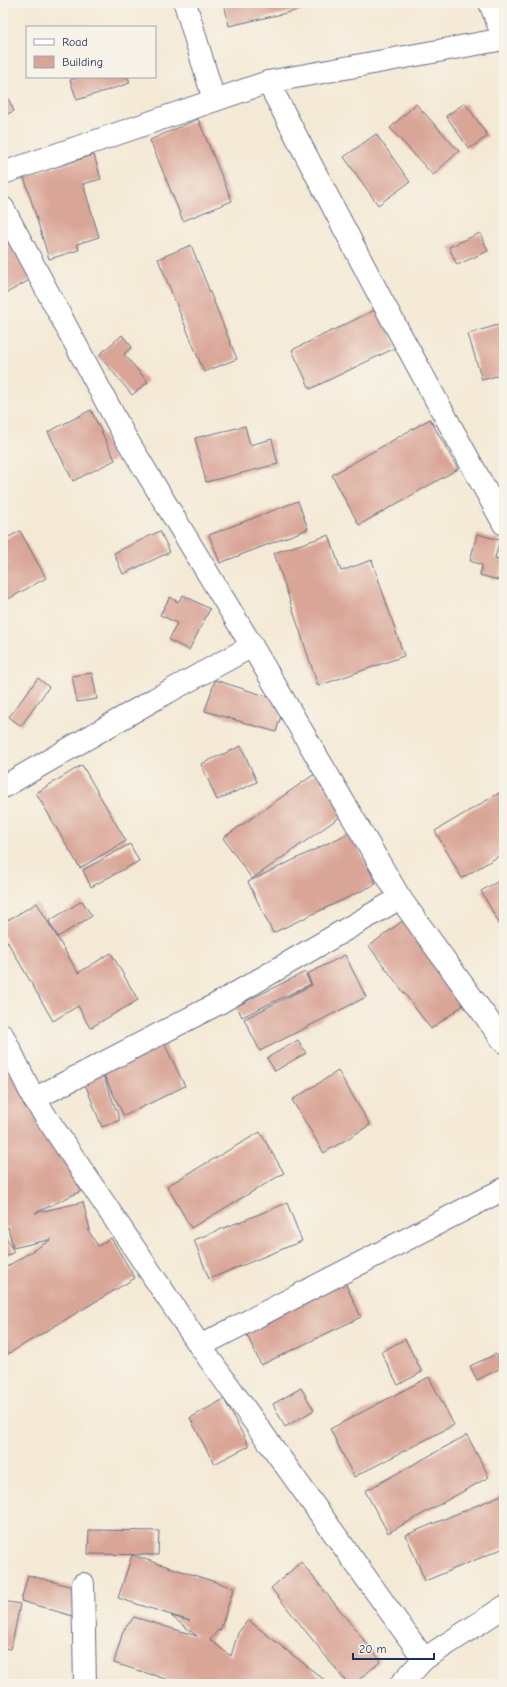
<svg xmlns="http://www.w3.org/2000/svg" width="507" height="1687" font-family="'Comic Neue',sans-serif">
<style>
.building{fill:#d9a597}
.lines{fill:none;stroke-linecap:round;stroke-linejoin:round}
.street-casing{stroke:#677088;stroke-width:24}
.street{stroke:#fff;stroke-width:22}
</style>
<rect width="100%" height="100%" fill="#f7f3e8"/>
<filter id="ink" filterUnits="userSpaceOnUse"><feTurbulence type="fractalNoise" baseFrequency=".025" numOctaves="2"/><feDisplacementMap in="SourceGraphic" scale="8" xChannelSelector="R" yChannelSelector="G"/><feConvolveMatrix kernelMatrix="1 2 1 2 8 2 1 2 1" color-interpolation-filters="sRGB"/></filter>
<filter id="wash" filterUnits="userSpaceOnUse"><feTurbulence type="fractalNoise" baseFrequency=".012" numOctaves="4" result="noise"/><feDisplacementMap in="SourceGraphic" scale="16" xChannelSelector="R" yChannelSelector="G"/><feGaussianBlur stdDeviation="0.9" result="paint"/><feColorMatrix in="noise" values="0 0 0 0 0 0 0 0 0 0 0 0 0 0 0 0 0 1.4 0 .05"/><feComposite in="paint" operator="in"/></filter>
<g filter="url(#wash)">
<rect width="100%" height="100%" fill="#f4e9d5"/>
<g id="blocks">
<g class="building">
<path d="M224,3H326V4L229,26Z"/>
<path d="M81,77H128L130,83L77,100L70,80Z"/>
<path d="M3,87L14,111L3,116Z"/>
<path d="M465,103L488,136L469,149L446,116Z"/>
<path d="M416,104L459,151L433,175L390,128Z"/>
<path d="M198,119L232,201L183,221L150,140Z"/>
<path d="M376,134L410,182L378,205L344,157Z"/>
<path d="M94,155L101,179L83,184L99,237L77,244L79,250L49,259L24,177Z"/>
<path d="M3,207L40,274L3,295Z"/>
<path d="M480,233L488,251L457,265L449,247Z"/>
<path d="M191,245L237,359L204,372L158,259Z"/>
<path d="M379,308L397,347L310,389L292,350Z"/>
<path d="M504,323V374L482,380L468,334Z"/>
<path d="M122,335L132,347L124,354L148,382L132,395L99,355Z"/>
<path d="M91,410L115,460L73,481L48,432Z"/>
<path d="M430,419L458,469L359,525L332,475Z"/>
<path d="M245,426L250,445L272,439L278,464L206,482L195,438Z"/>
<path d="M298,501L308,529L220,563L209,535Z"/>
<path d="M20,531L46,578L3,602V540Z"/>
<path d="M160,531L170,552L123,574L114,553Z"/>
<path d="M477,534L500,540L495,558L504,560L498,580L480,575L482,565L470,561Z"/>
<path d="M329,535L341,571L372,560L404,656L318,686L274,553Z"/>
<path d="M183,595L210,609L189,650L169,640L177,623L160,615L170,597L178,602Z"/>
<path d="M92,673L97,699L77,702L72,676Z"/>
<path d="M38,678L49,687L21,726L9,717Z"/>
<path d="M215,680L285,702L276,732L205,711Z"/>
<path d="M241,746L257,782L217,800L201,764Z"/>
<path d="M82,765L126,841L80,868L36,793Z"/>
<path d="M316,773L344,814L252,879L223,838Z"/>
<path d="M504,790V853L462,878L435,831Z"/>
<path d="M351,832L376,884L273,933L248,882Z"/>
<path d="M130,844L139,861L91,887L83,870Z"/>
<path d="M504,878V932L481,891Z"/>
<path d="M82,901L92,916L58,937L49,921Z"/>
<path d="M37,903L78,973L111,953L138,1000L90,1028L78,1006L53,1021L3,934V923Z"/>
<path d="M413,913L474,997L431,1029L369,946Z"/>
<path d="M345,955L366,997L260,1051L244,1019L312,985L307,974Z"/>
<path d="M305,972L311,984L242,1017L237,1006Z"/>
<path d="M161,1037L185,1086L124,1116L100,1067Z"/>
<path d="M298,1040L306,1053L275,1071L267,1058Z"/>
<path d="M21,1068L81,1191L35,1213L83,1202L90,1230H88L98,1246L111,1238L135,1278L8,1354L3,1347V1269L52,1239L13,1248L8,1227L3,1229V1076Z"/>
<path d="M338,1071L370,1125L324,1153L292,1100Z"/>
<path d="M102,1072L120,1120L102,1127L83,1079Z"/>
<path d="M260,1132L284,1173L191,1228L167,1186Z"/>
<path d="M287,1203L302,1241L209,1279L194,1240Z"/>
<path d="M3,1232L14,1252L3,1258Z"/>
<path d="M340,1272L361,1317L261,1365L240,1320Z"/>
<path d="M405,1339L422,1372L398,1385L381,1352Z"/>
<path d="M496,1354L503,1367L477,1380L470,1366Z"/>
<path d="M429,1377L454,1425L354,1477L330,1429Z"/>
<path d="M301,1388L314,1410L285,1427L273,1404Z"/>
<path d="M224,1399L249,1446L214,1464L190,1418Z"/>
<path d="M467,1435L489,1477L388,1533L365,1491Z"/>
<path d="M504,1494V1548L425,1581L406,1535Z"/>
<path d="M89,1530L159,1531L158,1555L88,1554Z"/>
<path d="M132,1555L234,1588L220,1631L218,1630L210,1640L231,1656L238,1633L248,1620L326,1681L324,1684H182L114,1663L123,1631L134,1617L197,1636L171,1616L190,1621L118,1598Z"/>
<path d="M301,1562L381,1661L354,1684H348L271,1588Z"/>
<path d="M28,1575L91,1592L83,1619L21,1601Z"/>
<path d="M3,1601L20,1604L11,1649L3,1648Z"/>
</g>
</g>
</g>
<g filter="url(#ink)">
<use href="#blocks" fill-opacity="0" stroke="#677088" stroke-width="1"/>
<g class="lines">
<defs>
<g id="street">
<path d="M185,3L214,100"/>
<path d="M490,3L504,39"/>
<path d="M268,82L381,299L504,524"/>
<path d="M3,173L268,82L504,39"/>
<path d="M3,208L124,435L252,646L400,898L504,1042"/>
<path d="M3,787L155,699L252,646"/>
<path d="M3,1036L34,1099L200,1346L424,1659"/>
<path d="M34,1099L219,1003L400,898"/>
<path d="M200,1346L504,1189"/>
<path d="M83,1584L85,1684"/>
<path d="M401,1684L424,1659L504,1607"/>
</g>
</defs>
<use href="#street" class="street-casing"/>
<use href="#street" class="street"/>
</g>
</g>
<rect width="507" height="1687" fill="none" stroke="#f7f3e8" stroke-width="16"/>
<rect x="26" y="26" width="130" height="52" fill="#f7f3e8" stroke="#9fa5b1"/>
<rect x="34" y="39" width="20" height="6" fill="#ffffff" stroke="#9fa5b1"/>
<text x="62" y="46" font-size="12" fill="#1b2f5e">Road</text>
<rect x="34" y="56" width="20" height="12" fill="#d9a597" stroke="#9fa5b1"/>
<text x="62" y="66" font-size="12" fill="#1b2f5e">Building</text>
<path d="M353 1653v6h81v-6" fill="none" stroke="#1b2f5e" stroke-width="2"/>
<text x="359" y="1653" font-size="12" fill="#1b2f5e" stroke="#f7f3e8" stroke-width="3" paint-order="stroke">20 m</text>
</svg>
